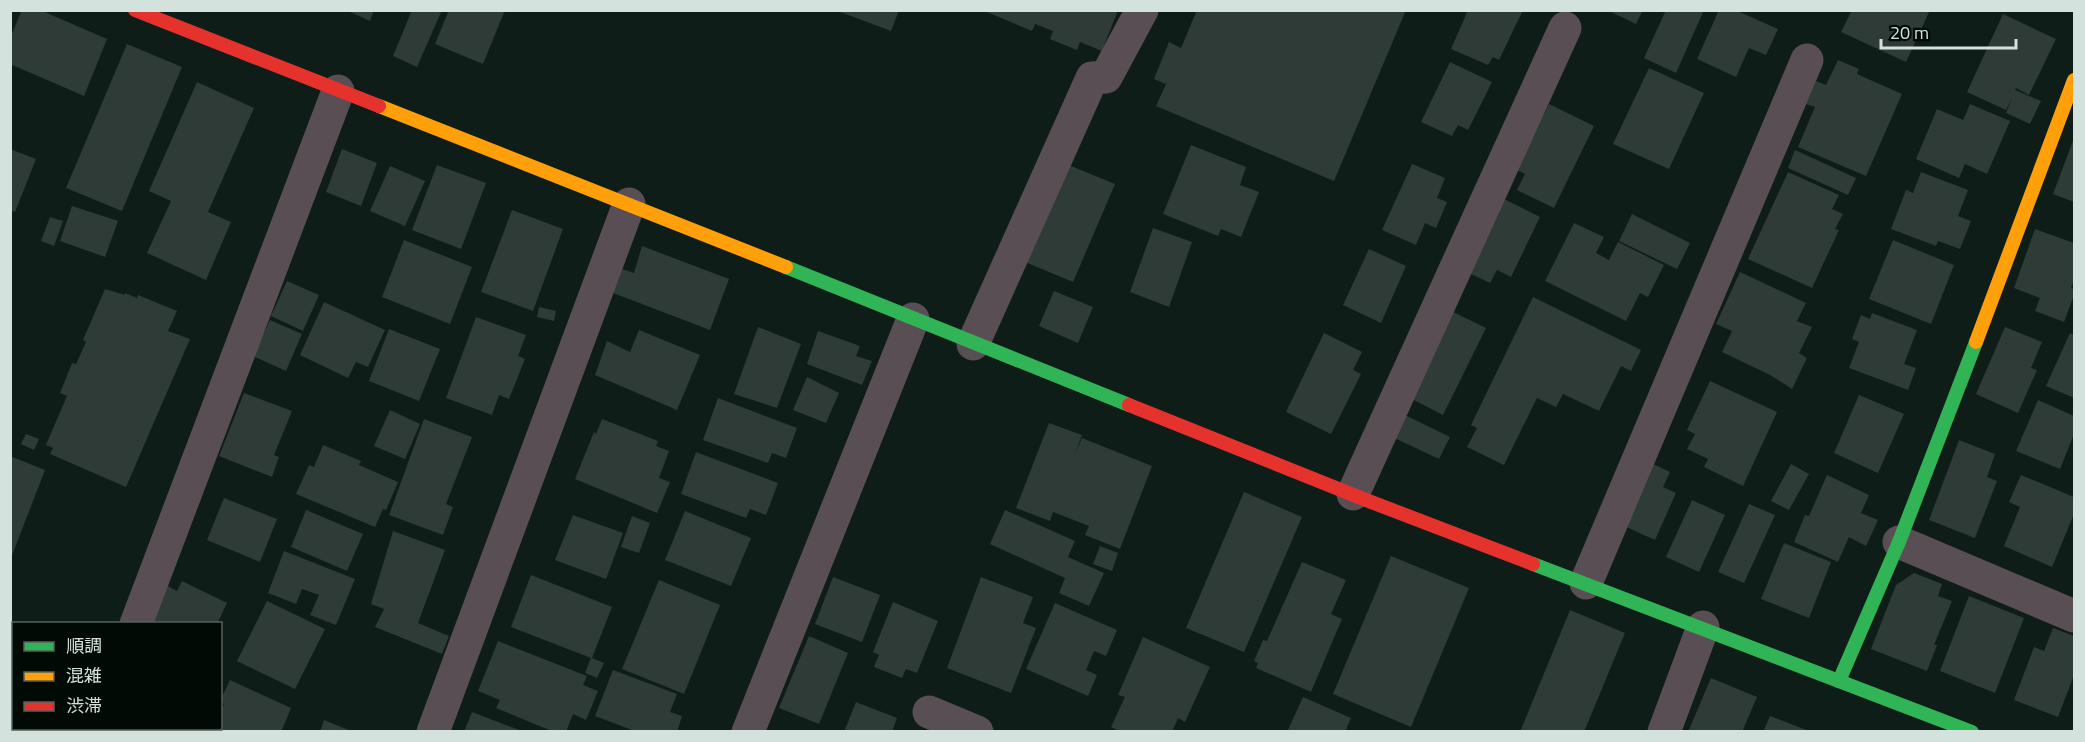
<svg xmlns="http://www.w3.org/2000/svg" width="2085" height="742" font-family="'Titillium Web','Noto Sans JP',sans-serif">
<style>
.building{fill:#2e3b36}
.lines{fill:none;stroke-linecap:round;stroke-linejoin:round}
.street{stroke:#584e54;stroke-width:33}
.fast{stroke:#30b455;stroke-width:14}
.slow{stroke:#ff9f0a;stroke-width:14}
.jam{stroke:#e5322d;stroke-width:14}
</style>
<rect width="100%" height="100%" fill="#0e1d18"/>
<g class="building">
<path d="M22,10H40L107,39L84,96L10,64V38Z"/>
<path d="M346,10H374L370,21Z"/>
<path d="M412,10H442L417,67L393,56Z"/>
<path d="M449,10H505L483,64L435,44Z"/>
<path d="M835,10H899L891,31Z"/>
<path d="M982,10H1118L1102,51L1080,42L1077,50L1050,39L1053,31L1035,24L1032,31Z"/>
<path d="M1197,10H1406L1334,181L1156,106L1166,84L1154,79L1169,42L1181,48Z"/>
<path d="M1468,10H1523L1499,60L1493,57L1488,65L1451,49Z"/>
<path d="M1607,10H1643L1636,24Z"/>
<path d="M1666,10H1704L1676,73L1644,58Z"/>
<path d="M1719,10H1735L1778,29L1766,55L1749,48L1736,77L1697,59Z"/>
<path d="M1852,10H1930L1906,62L1841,32Z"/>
<path d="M2003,14L2056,39L2029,95L2016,88L2015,90L2041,101L2030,124L2006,113L2012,98L2006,110L1967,92Z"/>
<path d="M127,44L182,67L122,211L66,188Z"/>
<path d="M1838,60L1859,69L1857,74L1902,94L1866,176L1798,147L1815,107L1806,104L1816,81L1826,85Z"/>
<path d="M1450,62L1492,82L1468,130L1458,125L1452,136L1421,122Z"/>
<path d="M1649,68L1704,93L1669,169L1613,144Z"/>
<path d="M197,82L254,108L208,212L231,222L206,280L147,253L171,201L149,191Z"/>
<path d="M1549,104L1594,126L1554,208L1517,190L1525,174L1517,170Z"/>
<path d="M1970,104L2010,121L1987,174L1965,164L1959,178L1916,159L1937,109L1963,120Z"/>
<path d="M2074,138V202L2053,194Z"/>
<path d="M1191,145L1246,167L1240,185L1259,192L1241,237L1221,229L1218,236L1163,214Z"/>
<path d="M10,149L36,159L15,212L10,210Z"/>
<path d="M342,149L377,163L361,206L326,192Z"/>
<path d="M1795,150L1856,178L1848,195L1788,168Z"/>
<path d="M1066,164L1115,184L1073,282L1025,262Z"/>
<path d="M1412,164L1445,178L1437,198L1447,202L1436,228L1425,223L1416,245L1382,230Z"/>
<path d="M437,165L486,183L461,249L412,230Z"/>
<path d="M390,166L425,181L405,226L370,211Z"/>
<path d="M1788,172L1839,195L1832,209L1843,214L1835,229L1839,230L1812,288L1748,259Z"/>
<path d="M1921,172L1968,190L1958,216L1971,221L1960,249L1938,241L1936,246L1891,229L1906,190L1913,193Z"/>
<path d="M1504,199L1540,217L1511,277L1497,270L1490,283L1469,273Z"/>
<path d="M72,206L118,221L105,257L60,241Z"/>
<path d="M512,210L563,229L533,311L481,292Z"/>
<path d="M1632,214L1690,243L1677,269L1619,241Z"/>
<path d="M50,217L63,221L54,246L41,241Z"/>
<path d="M1574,223L1604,237L1596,253L1609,260L1618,242L1664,265L1648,297L1640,293L1626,321L1545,281Z"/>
<path d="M1153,228L1192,242L1169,307L1130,292Z"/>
<path d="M2035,229L2074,243V279L2071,288L2074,289V295L2064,322L2035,311L2040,298L2014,288Z"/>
<path d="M404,240L472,267L450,324L382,297Z"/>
<path d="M1893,240L1954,265L1931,324L1869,299Z"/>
<path d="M642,246L729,279L710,330L613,293L622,269L634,273Z"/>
<path d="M1369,249L1406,266L1381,323L1343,305Z"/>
<path d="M1740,272L1806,303L1797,321L1812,327L1799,353L1807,358L1792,389L1770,375L1722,352L1732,331L1716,324Z"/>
<path d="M287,281L319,295L303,331L271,316Z"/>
<path d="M105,289L125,295V293L137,298L138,295L177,311L168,331L190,339L126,487L50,454L53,448L46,445L67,396L60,393L72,363L76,364L86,342L83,340Z"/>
<path d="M1054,291L1093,307L1078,343L1039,326Z"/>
<path d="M1533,297L1641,350L1631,371L1621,366L1599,411L1563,394L1556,407L1537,398L1504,465L1467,447L1477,428L1471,425Z"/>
<path d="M324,302L385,330L368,367L356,362L348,378L300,355Z"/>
<path d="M539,307L556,311L554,321L537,317Z"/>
<path d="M1453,312L1486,328L1443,415L1410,398Z"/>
<path d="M1872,313L1917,330L1904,364L1916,368L1908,390L1849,368L1859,342L1852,339L1861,315L1870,319Z"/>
<path d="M476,317L526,335L518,356L525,359L509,399L499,395L492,415L446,398Z"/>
<path d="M270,320L302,334L286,371L253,356Z"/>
<path d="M758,327L801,344L777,408L734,394Z"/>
<path d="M2005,327L2042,342L2031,368L2037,370L2018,413L1976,394Z"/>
<path d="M389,329L440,349L419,401L369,381Z"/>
<path d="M639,330L700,355L677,410L595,375L607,341L630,352Z"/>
<path d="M818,331L860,346L856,356L872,361L862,385L807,364Z"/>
<path d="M1324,333L1362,352L1353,370L1361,374L1331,434L1286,412Z"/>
<path d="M2070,333L2074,335V398L2046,386Z"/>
<path d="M807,377L839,393L826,423L793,410Z"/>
<path d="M1710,381L1777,412L1743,486L1704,467L1708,459L1687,449L1695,434L1687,430Z"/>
<path d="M244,393L292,411L274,455L279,457L272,477L219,456Z"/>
<path d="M1859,395L1904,414L1878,473L1834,453Z"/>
<path d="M718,398L797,428L786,458L772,453L768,463L703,440Z"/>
<path d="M2038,400L2074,416V434L2060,469L2016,451Z"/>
<path d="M390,410L420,424L405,459L374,446Z"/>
<path d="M1401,413L1450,437L1439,459L1390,436Z"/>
<path d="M424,419L472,437L446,504L453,507L443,535L389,515Z"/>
<path d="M602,419L658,441L656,446L669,451L659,478L670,482L657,513L575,479L594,432L596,434Z"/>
<path d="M1049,423L1082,435L1075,454L1082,438L1152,466L1120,549L1085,535L1089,526L1053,512L1050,521L1016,508Z"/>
<path d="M26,434L39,439L34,450L21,444Z"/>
<path d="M1959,440L1995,454L1987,477L1997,481L1975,538L1929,520Z"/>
<path d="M323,445L361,461L359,465L398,482L386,510L383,509L375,527L296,494L309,465L314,467Z"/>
<path d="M696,452L778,483L766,515L750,509L746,518L681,494Z"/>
<path d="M10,456L45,470L11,558H10Z"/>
<path d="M1649,462L1670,472L1663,487L1676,493L1655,540L1622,525Z"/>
<path d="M1791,464L1809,474L1789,510L1771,501Z"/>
<path d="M1827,475L1869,495L1861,513L1878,520L1866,546L1849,537L1838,562L1794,542L1805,515L1809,516Z"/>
<path d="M2021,475L2074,497V514L2052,567L2004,546L2020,507L2009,502Z"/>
<path d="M1244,492L1302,517L1244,652L1186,628Z"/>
<path d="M224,498L277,519L260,562L207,540Z"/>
<path d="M1692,500L1725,515L1699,572L1666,557Z"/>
<path d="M1749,504L1775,515L1744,583L1718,572Z"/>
<path d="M306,510L363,534L347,571L291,547Z"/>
<path d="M1005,510L1075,541L1068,557L1104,573L1089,606L1059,593L1065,578L990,544Z"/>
<path d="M685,511L751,538L731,586L665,560Z"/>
<path d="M573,515L623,533L606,579L555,560Z"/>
<path d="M632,516L650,523L639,553L621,547Z"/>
<path d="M393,531L445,550L418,623L449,636L442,654L375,627L384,609L371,604Z"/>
<path d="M1784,543L1831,562L1809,618L1761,599Z"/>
<path d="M1100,546L1118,553L1112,571L1093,564Z"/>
<path d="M284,551L355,579L336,625L310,615L319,595L302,589L296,604L268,593Z"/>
<path d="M1391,556L1469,588L1411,727L1333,694Z"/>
<path d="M1302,562L1346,580L1331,614L1342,619L1311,692L1256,668L1258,663L1254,661L1263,640L1267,641Z"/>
<path d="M1914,573L1942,584L1938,596L1952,601L1934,645H1937L1927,671L1871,649L1896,585Z"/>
<path d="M531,575L612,607L592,658L604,663L597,678L585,673L591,658L511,627Z"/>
<path d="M833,577L880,595L862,642L815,624Z"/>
<path d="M981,577L1033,597L1023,623L1036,628L1011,693L947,668Z"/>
<path d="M659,580L720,605L684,694L622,669Z"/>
<path d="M182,581L227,603L217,624H156L147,619L164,584L177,591Z"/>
<path d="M1969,596L2024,618L1995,693L1940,671Z"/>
<path d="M267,601L325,629L295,689L237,661Z"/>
<path d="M893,602L938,621L917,673L906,669L902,678L874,667L879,655L873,652Z"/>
<path d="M1055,603L1117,630L1106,656L1094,651L1086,670L1097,675L1088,696L1026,669Z"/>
<path d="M1570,610L1625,633L1584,732H1520Z"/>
<path d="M2053,628L2074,636V675L2058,717L2014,700L2034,647L2044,651Z"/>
<path d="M809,636L848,653L819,724L779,708Z"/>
<path d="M1143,637L1210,667L1185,722L1178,718L1172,732H1121L1111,727L1125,697L1118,695Z"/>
<path d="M498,641L587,676L583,685L598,691L586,720L573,714L566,732H554L496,708L500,700L478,691Z"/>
<path d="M613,670L677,694L670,712L682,716L677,732H637L595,716Z"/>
<path d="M1711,678L1757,697L1742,732H1688Z"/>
<path d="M230,680L291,708L281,732H212L213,728H220V712L224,704L220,701Z"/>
<path d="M1303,697L1351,718L1345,732H1287Z"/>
<path d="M856,702L897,718L892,732H844Z"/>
<path d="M472,712L522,731V732H464Z"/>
<path d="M1770,716L1809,731V732H1763Z"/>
<path d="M324,720L351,731V732H320Z"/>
</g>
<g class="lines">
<g class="street">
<path d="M973,344L1092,78L1106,77L1142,10"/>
<path d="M1353,494L1565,28"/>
<path d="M1899,542L2074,616"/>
<path d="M1586,583L1807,60"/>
<path d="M136,624L338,91"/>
<path d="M10,691L14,692"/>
<path d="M929,712L977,732"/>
<path d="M109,728L113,732"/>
<path d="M433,732L629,204"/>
<path d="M748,732L913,319"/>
<path d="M1664,732L1703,627"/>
</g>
<g class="fast">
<path d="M786,267L1129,405"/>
<path d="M1533,564L1972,732"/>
<path d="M1839,681L1899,542L1976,342"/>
</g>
<g class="slow">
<path d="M379,106L786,267"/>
<path d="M1976,342L2074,80"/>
</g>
<g class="jam">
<path d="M135,10L379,106"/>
<path d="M1129,405L1366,500L1533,564"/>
</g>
</g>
<rect width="2085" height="742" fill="none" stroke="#d3e2dc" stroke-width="24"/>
<rect x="12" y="622" width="210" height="108" fill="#020a06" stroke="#56605c" stroke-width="1.5"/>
<rect x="24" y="642" width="30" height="9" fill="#30b455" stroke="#56605c" stroke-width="1.5"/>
<text x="66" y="652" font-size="18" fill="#d3e2dc">順調</text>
<rect x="24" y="672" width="30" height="9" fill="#ff9f0a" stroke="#56605c" stroke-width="1.5"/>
<text x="66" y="682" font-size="18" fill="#d3e2dc">混雑</text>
<rect x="24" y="702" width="30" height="9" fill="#e5322d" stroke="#56605c" stroke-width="1.5"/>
<text x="66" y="712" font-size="18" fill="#d3e2dc">渋滞</text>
<path d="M1881 39v9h135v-9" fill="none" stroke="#d3e2dc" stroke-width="3"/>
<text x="1890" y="39" font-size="18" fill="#d3e2dc" stroke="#020a06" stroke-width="4.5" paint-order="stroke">20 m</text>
</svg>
